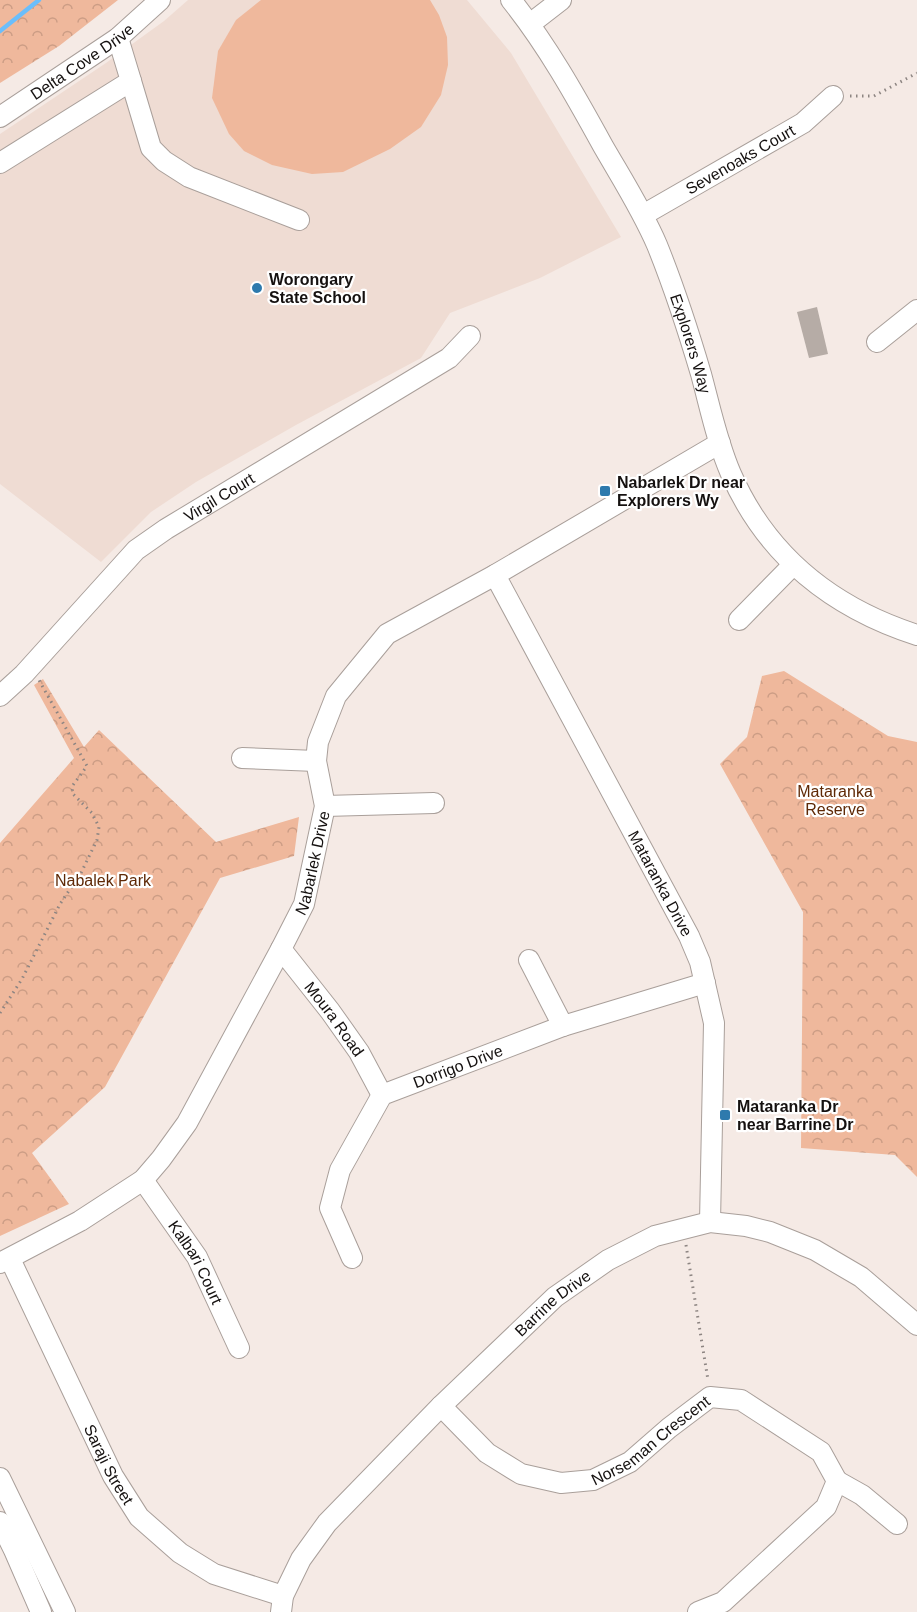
<svg xmlns="http://www.w3.org/2000/svg" width="917" height="1612" font-family="Helvetica,sans-serif">
<style>
.built{fill:#efdcd3}
.forest{fill:url(#forest-crowns)}
.garden{fill:#efb89c}
.lines{fill:none;stroke-linecap:round;stroke-linejoin:round}
.stream{stroke:#6bbefb;stroke-width:4.5}
.building{fill:#b6aca6}
.minor-casing{stroke:#a99f9a;stroke-width:22}
.path{stroke:#8d8582;stroke-width:3;stroke-dasharray:1.5 4.5;stroke-linecap:butt}
.minor{stroke:#fff;stroke-width:20}
.poi-dot{fill:#2e7aad;stroke:#fff;stroke-width:2}
.labels{text-anchor:middle;stroke-width:4.5;stroke-linejoin:round;paint-order:stroke}
.street-label{font-size:16px;fill:#151110;stroke:#fff}
.poi-label{font-size:16px;font-weight:bold;fill:#151110;stroke:#fff;text-anchor:start}
.park-label{font-size:16px;fill:#5f2906;stroke:#fff}
</style>
<defs>
<pattern id="forest-crowns" width="20" height="18" patternUnits="userSpaceOnUse" patternTransform="scale(1.5)"><rect width="20" height="18" fill="#efb89c"/><path d="M2 6a3 3 0 1 1 6 0M12 15a3 3 0 1 1 6 0" fill="none" stroke="#cc9d85"/></pattern>
</defs>
<rect width="100%" height="100%" fill="#f5eae5"/>
<path class="built" d="M188,0H467L511,53L621,237L540,278L450,313L421,358L296,425L196,482L151,512L101,562L0,484V134L106,63L164,21Z"/>
<g class="forest">
<path d="M0,0H118L59,46L0,83Z"/>
<path d="M784,671L888,736L917,742V1177L895,1155L801,1148L803,912L720,764L747,737L762,676Z"/>
<path d="M43,679L84,747L99,730L216,842L299,817L294,856L220,878L105,1087L32,1153L69,1204L0,1236V843L74,758L34,685Z"/>
</g>
<path class="garden" d="M261,0H430L439,15L447,37L448,65L441,95L421,127L390,149L343,172L312,174L272,165L244,151L229,134L212,98L218,51L236,20Z"/>
<g class="lines">
<path class="stream" d="M0,31L39,0"/>
</g>
<path class="building" d="M817,307L828,354L809,358L797,312Z"/>
<g class="lines">
<defs>
<g id="minor">
<path id="s1" d="M511,0C547,45 575,95 603,146C622,179 642,210 657,245C674,287 688,330 701,374C710,407 717,442 731,474C767,556 833,608 917,635"/>
<path d="M530,24L561,0"/>
<path d="M131,81L151,148L164,161L189,177L299,220"/>
<path id="s2" d="M0,117L118,38L160,0"/>
<path d="M0,163L131,81L118,38"/>
<path id="s3" d="M643,215L803,123L833,96"/>
<path d="M877,342L917,310"/>
<path id="s4" d="M495,575L689,936L700,962L714,1023L710,1222"/>
<path d="M739,620L793,565"/>
<path id="s5" d="M0,696L24,674L136,550L166,529L449,358L470,336"/>
<path d="M242,758L316,761"/>
<path d="M325,806L434,803"/>
<path id="s6" d="M281,949L330,1011L359,1052L382,1095"/>
<path d="M529,960L563,1026"/>
<path id="s7" d="M143,1180L197,1257L239,1348"/>
<path id="s8" d="M352,1258L330,1208L340,1170L382,1095L563,1026L705,983"/>
<path id="s9" d="M10,1259L113,1476L139,1517L180,1553L214,1574L283,1596"/>
<path id="s10" d="M0,1263L80,1221L143,1180L161,1159L187,1123L281,949L304,904L325,806L316,761L318,742L336,696L387,634L495,575L720,443"/>
<path id="s11" d="M441,1406L487,1453L521,1474L561,1483L593,1480L630,1462L669,1428L710,1397L741,1400L821,1452L837,1481"/>
<path d="M0,1478L65,1612"/>
<path d="M837,1481L862,1495L897,1524"/>
<path d="M0,1522L14,1550L41,1612"/>
<path id="s12" d="M281,1612L283,1596L301,1559L327,1523L441,1406L555,1297L608,1260L655,1236L710,1222L746,1226L770,1232L815,1250L861,1277L917,1325"/>
<path d="M698,1612L723,1602L826,1507L837,1481"/>
</g>
</defs>
<use href="#minor" class="minor-casing"/>
<g class="path">
<path d="M850,96H874L917,73"/>
<path d="M0,1013L22,979L60,904L81,873L97,840L99,827L92,813L72,793L73,785L87,766L39,680"/>
<path d="M686,1245L708,1380"/>
</g>
<use href="#minor" class="minor"/>
</g>
<g class="poi-dot">
<circle cx="257" cy="288" r="6"/>
<rect x="599" y="485" width="12" height="12" rx="3"/>
<rect x="719" y="1109" width="12" height="12" rx="3"/>
</g>
<g class="labels">
<g class="street-label">
<text dy="6" stroke="none"><textPath href="#s2" startOffset="99">Delta Cove Drive</textPath></text>
<text dy="6" stroke="none"><textPath href="#s3" startOffset="112">Sevenoaks Court</textPath></text>
<text dy="6" stroke="none"><textPath href="#s1" startOffset="390">Explorers Way</textPath></text>
<text dy="6" stroke="none"><textPath href="#s5" startOffset="298">Virgil Court</textPath></text>
<text dy="6" stroke="none"><textPath href="#s10" startOffset="528">Nabarlek Drive</textPath></text>
<text dy="6" stroke="none"><textPath href="#s4" startOffset="350">Mataranka Drive</textPath></text>
<text dy="6" stroke="none"><textPath href="#s6" startOffset="88">Moura Road</textPath></text>
<text dy="6" stroke="none"><textPath href="#s8" startOffset="261">Dorrigo Drive</textPath></text>
<text dy="6" stroke="none"><textPath href="#s7" startOffset="98">Kalbari Court</textPath></text>
<text dy="6" stroke="none"><textPath href="#s12" startOffset="417">Barrine Drive</textPath></text>
<text dy="6" stroke="none"><textPath href="#s11" startOffset="249">Norseman Crescent</textPath></text>
<text dy="6" stroke="none"><textPath href="#s9" startOffset="228">Saraji Street</textPath></text>
</g>
<g class="poi-label">
<text x="269" y="285">Worongary<tspan x="269" dy="18">State School</tspan></text>
<text x="617" y="488">Nabarlek Dr near<tspan x="617" dy="18">Explorers Wy</tspan></text>
<text x="737" y="1112">Mataranka Dr<tspan x="737" dy="18">near Barrine Dr</tspan></text>
</g>
<g class="park-label">
<text x="835" y="797">Mataranka<tspan x="835" dy="18">Reserve</tspan></text>
<text x="103" y="886">Nabalek Park</text>
</g>
</g>
</svg>
